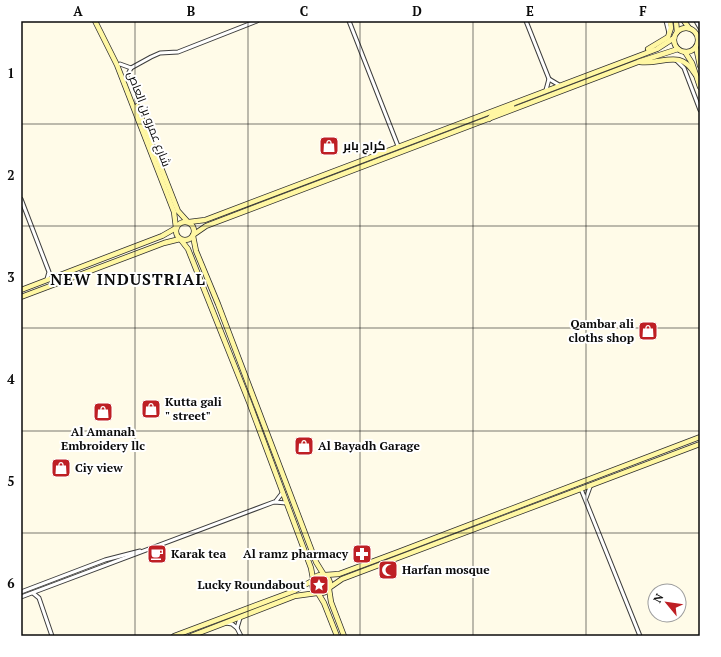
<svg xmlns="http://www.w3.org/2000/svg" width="721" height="657" font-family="'PT Serif',Cairo,serif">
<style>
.sand{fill:#fcedb3}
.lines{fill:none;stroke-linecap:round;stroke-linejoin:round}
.street-casing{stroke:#3e3e3e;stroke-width:5}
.secondary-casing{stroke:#2d2d2d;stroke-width:6}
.street{stroke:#fff;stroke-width:3}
.secondary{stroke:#fff7a3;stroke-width:4.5}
.grid{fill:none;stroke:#0b0b0b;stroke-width:1;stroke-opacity:0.55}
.labels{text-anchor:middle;stroke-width:4;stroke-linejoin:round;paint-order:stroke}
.street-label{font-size:12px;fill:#0b0b0b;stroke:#fff}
.poi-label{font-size:12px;font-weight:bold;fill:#0b0b0b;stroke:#fff;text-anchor:start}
.district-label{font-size:16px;font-weight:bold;letter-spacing:1px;fill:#0b0b0b;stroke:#fff}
.neatline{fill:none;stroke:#0b0b0b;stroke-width:1.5}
.grid-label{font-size:13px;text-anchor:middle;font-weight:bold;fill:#0b0b0b}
</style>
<rect width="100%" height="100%" fill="#fffbe8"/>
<circle class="sand" cx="320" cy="584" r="8"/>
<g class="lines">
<defs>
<g id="street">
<path d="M349,21L398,146"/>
<path d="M526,21L549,79L559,85"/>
<path d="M666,21L669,33"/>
<path d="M696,21L700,28"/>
<path d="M677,61L684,68L700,110"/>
<path d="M120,64L131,68L151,57L160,53L178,52L257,21"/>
<path d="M126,79L131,68"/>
<path d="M546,90L549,79"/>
<path d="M21,199L49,272L47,279"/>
<path d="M581,489L640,636"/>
<path d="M586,498L590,487"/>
<path d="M276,501L283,492"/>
<path d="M21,592L105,560L140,551"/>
<path d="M33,593L39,598L52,636"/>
<path d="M21,597L274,502L287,503"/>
<path d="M240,618L237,628L241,636"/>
<path d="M226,623L232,624L237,628"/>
</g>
<g id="secondary">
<path d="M95,21L117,65L174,212L176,228"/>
<path d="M676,21L677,32"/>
<path d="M684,21L689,28"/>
<circle cx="686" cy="40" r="12"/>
<path d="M696,47L700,66"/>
<path d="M648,49L668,37L671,28L670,21"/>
<path d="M685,52L692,63L700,87"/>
<path d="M640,62C662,65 680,48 695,74"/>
<path d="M137,106L178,211L187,221"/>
<path d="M489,119L492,115L512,106"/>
<circle cx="185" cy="231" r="9"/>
<path d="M189,222L205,220L657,49L674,38"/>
<path d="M193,235L206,226L638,62L678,49"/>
<path d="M193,236L196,251L218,304L316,562L324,575"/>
<path d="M181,240L188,249L249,402L311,568L313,579"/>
<path d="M21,290L162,236L176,228"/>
<path d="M21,297L164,243L180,239"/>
<circle cx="321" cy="584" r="9"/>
<path d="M325,575L339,574L398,552L700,437"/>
<path d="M329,588L342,579L700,444"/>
<path d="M329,589L331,602L344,636"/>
<path d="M318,593L324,603L337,636"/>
<path d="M174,636L294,591L312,581"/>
<path d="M191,636L295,596L317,593"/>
</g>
</defs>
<use href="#street" class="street-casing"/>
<use href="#secondary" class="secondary-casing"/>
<use href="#street" class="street"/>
<use href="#secondary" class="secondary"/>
</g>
<path class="grid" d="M135,21V636M248,21V636M360,21V636M473,21V636M586,21V636M21,124H700M21,226H700M21,328H700M21,431H700M21,533H700"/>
<defs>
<symbol id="shop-square" viewBox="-11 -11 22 22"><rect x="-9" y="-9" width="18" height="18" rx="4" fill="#be1f24" stroke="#fff"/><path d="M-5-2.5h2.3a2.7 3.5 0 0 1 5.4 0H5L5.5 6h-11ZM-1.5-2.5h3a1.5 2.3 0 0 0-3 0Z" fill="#fff"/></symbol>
<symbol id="cafe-square" viewBox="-11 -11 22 22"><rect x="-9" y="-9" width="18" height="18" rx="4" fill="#be1f24" stroke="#fff"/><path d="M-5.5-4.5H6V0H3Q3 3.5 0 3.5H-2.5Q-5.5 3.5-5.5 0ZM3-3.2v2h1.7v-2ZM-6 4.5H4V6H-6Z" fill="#fff"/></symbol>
<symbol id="pharmacy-square" viewBox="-11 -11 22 22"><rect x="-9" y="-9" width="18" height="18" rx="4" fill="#be1f24" stroke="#fff"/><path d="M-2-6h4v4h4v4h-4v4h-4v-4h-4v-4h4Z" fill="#fff"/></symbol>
<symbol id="mosque-square" viewBox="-11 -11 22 22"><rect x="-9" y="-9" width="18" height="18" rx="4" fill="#be1f24" stroke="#fff"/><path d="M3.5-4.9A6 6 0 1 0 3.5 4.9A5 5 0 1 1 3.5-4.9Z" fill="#fff"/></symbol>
<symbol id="sight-square" viewBox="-11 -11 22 22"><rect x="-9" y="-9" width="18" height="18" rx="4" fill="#be1f24" stroke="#fff"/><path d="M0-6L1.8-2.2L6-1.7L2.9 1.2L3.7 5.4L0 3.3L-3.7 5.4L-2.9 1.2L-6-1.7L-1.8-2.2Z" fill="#fff"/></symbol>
</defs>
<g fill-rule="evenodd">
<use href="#shop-square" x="318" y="135" width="22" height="22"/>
<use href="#shop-square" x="637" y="320" width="22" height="22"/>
<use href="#shop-square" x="140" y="398" width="22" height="22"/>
<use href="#shop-square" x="92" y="401" width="22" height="22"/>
<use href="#shop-square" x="293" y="435" width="22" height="22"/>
<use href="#shop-square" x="50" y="457" width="22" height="22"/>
<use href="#cafe-square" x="146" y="543" width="22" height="22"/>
<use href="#pharmacy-square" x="351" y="543" width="22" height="22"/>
<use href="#mosque-square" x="377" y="559" width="22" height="22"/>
<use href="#sight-square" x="308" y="574" width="22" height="22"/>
</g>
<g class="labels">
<g class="street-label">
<text transform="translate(149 119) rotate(69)" y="4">شارع عمرو بن العاص</text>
</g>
<g class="poi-label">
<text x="343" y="150">كراج بابر</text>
<text x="634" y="328" text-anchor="end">Qambar ali<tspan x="634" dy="14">cloths shop</tspan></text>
<text x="165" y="406">Kutta gali<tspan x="165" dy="14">" street"</tspan></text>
<text x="103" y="436" text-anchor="middle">Al Amanah<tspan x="103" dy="14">Embroidery llc</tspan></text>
<text x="318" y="450">Al Bayadh Garage</text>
<text x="75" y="472">Ciy view</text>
<text x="171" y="558">Karak tea</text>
<text x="348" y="558" text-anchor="end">Al ramz pharmacy</text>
<text x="402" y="574">Harfan mosque</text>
<text x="305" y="589" text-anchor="end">Lucky Roundabout</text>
</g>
<g class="district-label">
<text x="128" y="285">NEW INDUSTRIAL</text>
</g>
</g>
<rect width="721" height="657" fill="none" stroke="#ffffff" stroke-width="44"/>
<g transform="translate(667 603) rotate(299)"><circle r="19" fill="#ffffff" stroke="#9d9d9d"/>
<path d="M0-3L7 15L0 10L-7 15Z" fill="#be1f24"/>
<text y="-6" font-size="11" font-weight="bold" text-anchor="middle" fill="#0b0b0b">N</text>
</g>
<rect x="22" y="22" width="677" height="613" class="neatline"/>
<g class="grid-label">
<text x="78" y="16">A</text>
<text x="191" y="16">B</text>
<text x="304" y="16">C</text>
<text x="417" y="16">D</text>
<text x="530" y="16">E</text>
<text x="643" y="16">F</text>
<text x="11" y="78">1</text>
<text x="11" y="180">2</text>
<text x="11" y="282">3</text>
<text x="11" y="384">4</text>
<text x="11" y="486">5</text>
<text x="11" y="588">6</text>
</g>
</svg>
